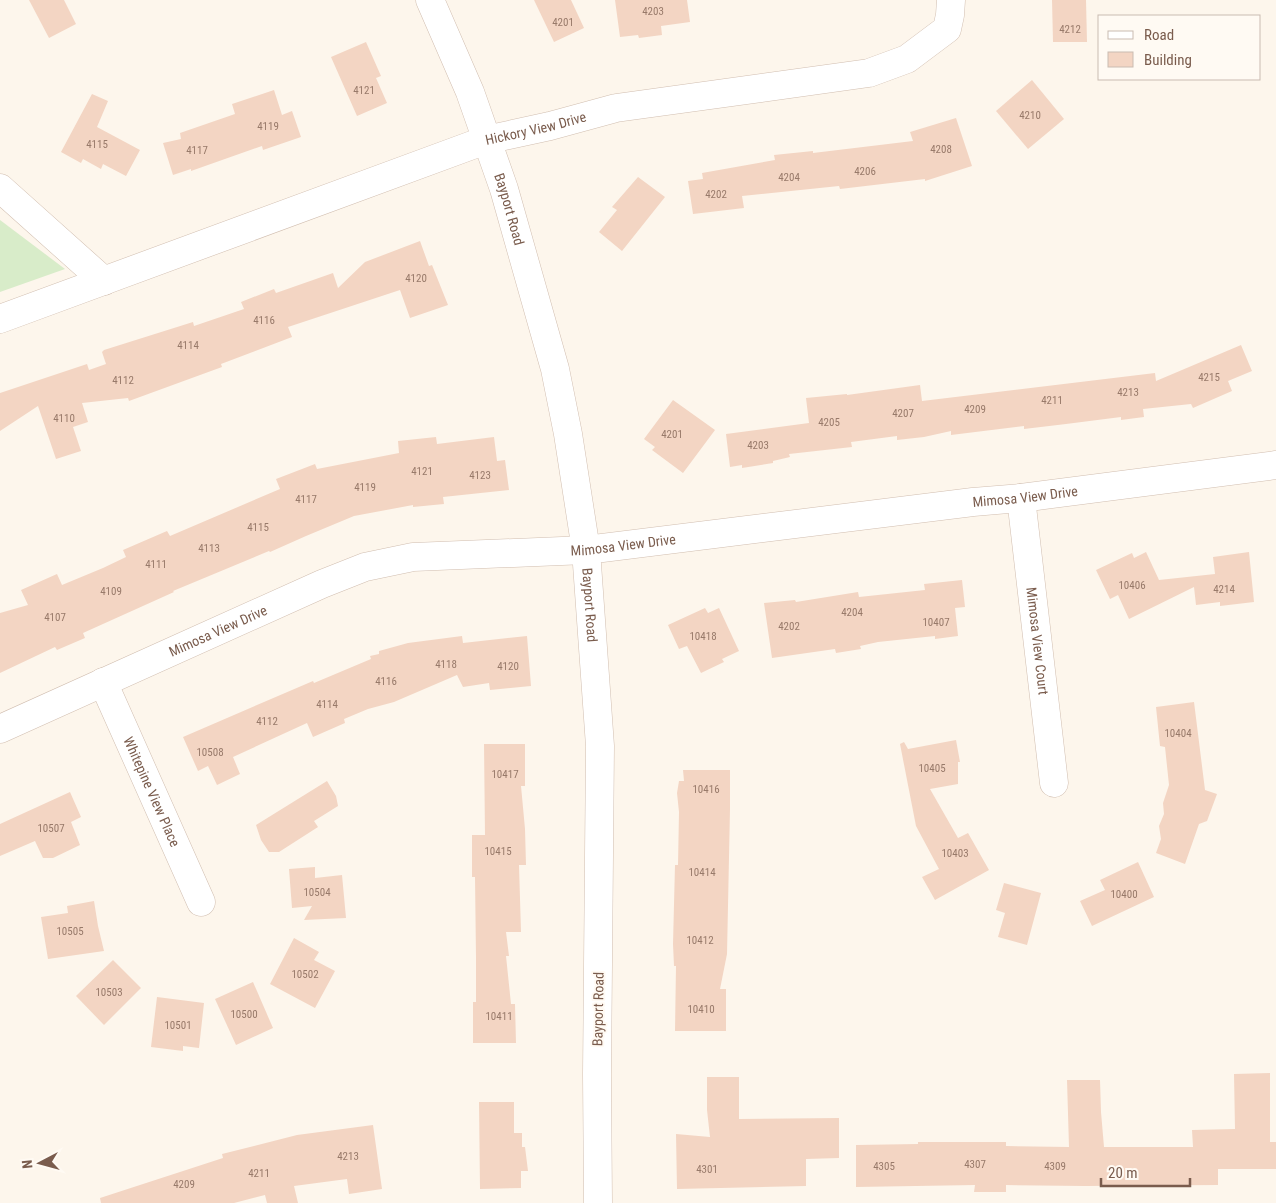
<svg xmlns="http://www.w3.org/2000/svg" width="1276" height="1203" font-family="'Roboto Condensed',sans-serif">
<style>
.green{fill:#d8ecc9}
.building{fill:#f3d5c3}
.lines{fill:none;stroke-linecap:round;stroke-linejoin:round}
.street-casing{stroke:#d1beb0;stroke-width:29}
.street{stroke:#fff;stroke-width:28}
.labels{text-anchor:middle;stroke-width:4;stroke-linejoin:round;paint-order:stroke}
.number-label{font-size:11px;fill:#987a6a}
.street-label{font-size:14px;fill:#7a5c4d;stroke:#fffaf3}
</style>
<rect width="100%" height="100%" fill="#fdf6ec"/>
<path class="green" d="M0,220L65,269L0,292Z"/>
<g class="building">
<path d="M29,0H64L76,24L49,38Z"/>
<path d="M534,0H571L584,28L554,42Z"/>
<path d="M615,0H687L690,22L661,26L662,35L639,38L638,35L620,37Z"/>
<path d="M1052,0H1086L1087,42H1053Z"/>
<path d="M366,42L381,76L376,78L387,103L357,116L331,57Z"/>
<path d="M1032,80L1064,119L1028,149L996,111Z"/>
<path d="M274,90L282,115L292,111L301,137L263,150L262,146L191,171V169L173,175L163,143L181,139L180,133L235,114L232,104Z"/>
<path d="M92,94L108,101L97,127L140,150L126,176L103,164L101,169L83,159L81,163L61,152Z"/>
<path d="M956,118L972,166L925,181V179L840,189L839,186L742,196L744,208L693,214L688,181L703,179L702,173L775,160L774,155L813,151V153L913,141L910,132Z"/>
<path d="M638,177L665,197L622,251L599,232L617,210L612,207Z"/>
<path d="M420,241L429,266L432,265L448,305L410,318L400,290L288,327L292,337L221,364L222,367L129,401L128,398L82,403L88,422L73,427L81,451L56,459L38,406L0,431V393L87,364L89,370L106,364L102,352L104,350L193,322L194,326L244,309L241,302L274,289L276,293L333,273L338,288L365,262Z"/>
<path d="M1241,345L1252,371L1228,381L1232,391L1193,408L1191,404L1143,409L1144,417L1121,420V417L1066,424L1024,429V426L951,435V431L924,437L897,440V436L851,442L852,447L789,454L790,457L773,461V463L742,468V465L730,467L726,434L809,423L806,398L847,394V395L920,385L922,401L1155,373L1156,381Z"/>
<path d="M673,400L715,430L683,473L652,450L655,447L644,439Z"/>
<path d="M436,437L437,444L494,437L497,461L505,460L509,490L443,497L444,504L413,507V505L354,516L306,536L270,552L269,551L173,591L174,592L83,633L85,638L57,650L55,647L0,673V613L28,605L21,590L57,574L62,585L103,568L126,557L123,550L167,531L170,536L280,489L276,479L315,464L317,469L399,453L398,441Z"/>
<path d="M1146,552L1159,580L1215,574L1213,557L1249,552L1254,602L1220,606V602L1196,605L1194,587L1129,619L1118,595L1110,599L1096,570L1132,553L1134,558Z"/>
<path d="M962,580L965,607L955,608L958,636L935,639V636L878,642L860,646L861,649L836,653L835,649L772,658L764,603L795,600L796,602L858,592L859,597L925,590L924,584Z"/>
<path d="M705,608L708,613L719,608L739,651L722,659L724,662L701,673L687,646L679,649L668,625Z"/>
<path d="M462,636L463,643L527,636L531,686L490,690L489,683L463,687L457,675L394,702L368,709L344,719L345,723L313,737L307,723L233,757L240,774L217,785L208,766L198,771L183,737L264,702L313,681L314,683L371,659L370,656L379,654V651L408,643Z"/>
<path d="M1194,702L1205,790L1217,794L1207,821L1199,824L1185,864L1156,853L1161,839L1159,826L1164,814L1163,803L1169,785L1165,747L1160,746L1156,707Z"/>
<path d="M956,740L960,762H958V784L930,789L958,838L968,833L989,870L935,900L922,877L939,869L916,826L900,744L904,742L908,749Z"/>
<path d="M484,744H525V786H521L525,829L526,865H519L521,932H506L509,956H506L511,1004H515L516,1043H473V1002H476V958L475,877H472V835H485Z"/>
<path d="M683,770H730V809L727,954L720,989H726V1031H675L676,966H674L673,944L675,865H678L679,812L677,793L679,781H684Z"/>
<path d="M327,781L336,796L338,806L314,821L318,827L279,852H269L261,840L256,825Z"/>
<path d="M70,792L81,817L71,822L80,845L53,858H43L35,841L0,856V824Z"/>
<path d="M1138,862L1154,897L1092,926L1080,901L1105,890L1100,880Z"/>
<path d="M315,867V878L342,875L346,918L304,920L312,906L292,908L289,869Z"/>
<path d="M1004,883L1041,893L1027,945L998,937L1005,913L996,910Z"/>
<path d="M94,901L98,926L104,951L48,959L41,917L68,913L67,906Z"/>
<path d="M294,938L319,952L314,960L335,971L315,1008L270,984Z"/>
<path d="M113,960L141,988L104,1025L76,996Z"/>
<path d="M253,982L273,1028L236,1045L215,999Z"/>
<path d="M157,997L204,1003L199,1048L183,1046V1051L151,1047Z"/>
<path d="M1270,1073V1142H1276V1169H1218V1185L1085,1186L1006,1185V1192H974L975,1185L856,1187V1145L918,1144V1142H1006V1146L1069,1147L1067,1080H1100L1101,1112L1104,1147H1193L1192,1130L1235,1129L1234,1074Z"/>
<path d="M707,1077H739V1119L839,1118V1158L806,1159V1186L677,1189L676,1134L710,1137L707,1110Z"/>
<path d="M479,1102H514V1133H522V1147H525L528,1171H521V1188L480,1189Z"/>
<path d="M373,1125L382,1189L349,1194L347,1179L294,1186L298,1203H267L265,1195L234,1203H101L100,1198L223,1158L222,1154L297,1135Z"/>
</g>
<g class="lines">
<defs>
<g id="street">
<path id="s1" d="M430,0L470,92L504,189L555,369L568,434L586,550L600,746L597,1075L598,1203"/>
<path d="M0,188L104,281"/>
<path id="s2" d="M0,319L486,140L550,126L616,108L869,73L907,59L947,29L950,15L951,0"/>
<path id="s3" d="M1021,498L1054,783"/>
<path id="s4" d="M103,682L201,902"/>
<path id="s5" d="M0,729L322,584L365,567L413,557L586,550L973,502L1021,498L1276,465"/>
</g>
</defs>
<use href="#street" class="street-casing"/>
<use href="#street" class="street"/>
</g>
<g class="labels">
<g class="number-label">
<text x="653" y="15">4203</text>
<text x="563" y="26">4201</text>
<text x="1070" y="33">4212</text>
<text x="364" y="94">4121</text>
<text x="1030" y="119">4210</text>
<text x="268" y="130">4119</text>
<text x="97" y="148">4115</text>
<text x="941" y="153">4208</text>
<text x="197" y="154">4117</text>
<text x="865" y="175">4206</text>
<text x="789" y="181">4204</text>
<text x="716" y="198">4202</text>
<text x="416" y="282">4120</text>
<text x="264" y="324">4116</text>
<text x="188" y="349">4114</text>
<text x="1209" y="381">4215</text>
<text x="123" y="384">4112</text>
<text x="1128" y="396">4213</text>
<text x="1052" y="404">4211</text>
<text x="975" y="413">4209</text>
<text x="903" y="417">4207</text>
<text x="64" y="422">4110</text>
<text x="829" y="426">4205</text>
<text x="672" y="438">4201</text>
<text x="758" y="449">4203</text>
<text x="422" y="475">4121</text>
<text x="480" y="479">4123</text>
<text x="365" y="491">4119</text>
<text x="306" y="503">4117</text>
<text x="258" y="531">4115</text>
<text x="209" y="552">4113</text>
<text x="156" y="568">4111</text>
<text x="1132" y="589">10406</text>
<text x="1224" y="593">4214</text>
<text x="111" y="595">4109</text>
<text x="852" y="616">4204</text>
<text x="55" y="621">4107</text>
<text x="936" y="626">10407</text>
<text x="789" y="630">4202</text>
<text x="703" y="640">10418</text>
<text x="446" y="668">4118</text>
<text x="508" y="670">4120</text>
<text x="386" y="685">4116</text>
<text x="327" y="708">4114</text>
<text x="267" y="725">4112</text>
<text x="1178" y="737">10404</text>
<text x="210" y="756">10508</text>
<text x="932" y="772">10405</text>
<text x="505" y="778">10417</text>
<text x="706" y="793">10416</text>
<text x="51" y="832">10507</text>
<text x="498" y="855">10415</text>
<text x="955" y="857">10403</text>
<text x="702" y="876">10414</text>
<text x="317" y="896">10504</text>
<text x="1124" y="898">10400</text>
<text x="70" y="935">10505</text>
<text x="700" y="944">10412</text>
<text x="305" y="978">10502</text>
<text x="109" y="996">10503</text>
<text x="701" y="1013">10410</text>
<text x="244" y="1018">10500</text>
<text x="499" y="1020">10411</text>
<text x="178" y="1029">10501</text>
<text x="348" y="1160">4213</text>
<text x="975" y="1168">4307</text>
<text x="884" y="1170">4305</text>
<text x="1055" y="1170">4309</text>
<text x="707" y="1173">4301</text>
<text x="259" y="1177">4211</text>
<text x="184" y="1188">4209</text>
</g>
<g class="street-label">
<text dy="5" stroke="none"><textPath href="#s2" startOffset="569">Hickory View Drive</textPath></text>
<text dy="5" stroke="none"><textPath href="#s1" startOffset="224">Bayport Road</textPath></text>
<text dy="5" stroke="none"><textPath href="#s5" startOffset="1064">Mimosa View Drive</textPath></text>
<text dy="5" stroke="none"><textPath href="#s5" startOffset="659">Mimosa View Drive</textPath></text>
<text dy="5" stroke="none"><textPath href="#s1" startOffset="629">Bayport Road</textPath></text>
<text dy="5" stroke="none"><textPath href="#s5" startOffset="239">Mimosa View Drive</textPath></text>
<text dy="5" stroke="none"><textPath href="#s3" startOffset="144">Mimosa View Court</textPath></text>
<text dy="5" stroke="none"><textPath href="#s4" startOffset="120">Whitepine View Place</textPath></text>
<text transform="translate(598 1009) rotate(-89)" y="5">Bayport Road</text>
</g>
</g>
<rect x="1098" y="15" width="162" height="65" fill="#fffaf3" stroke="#cabbb1"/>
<rect x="1108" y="31" width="25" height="8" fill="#ffffff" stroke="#cabbb1"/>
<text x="1144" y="40" font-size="15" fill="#7a5c4d">Road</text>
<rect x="1108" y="52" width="25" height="15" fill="#f3d5c3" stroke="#cabbb1"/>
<text x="1144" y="65" font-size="15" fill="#7a5c4d">Building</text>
<g transform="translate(40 1163) rotate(264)" stroke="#fffaf3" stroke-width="4" paint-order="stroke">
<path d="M0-4L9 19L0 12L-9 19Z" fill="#7a5c4d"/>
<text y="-8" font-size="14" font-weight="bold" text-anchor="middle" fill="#7a5c4d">N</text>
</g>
<path d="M1101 1178v8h89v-8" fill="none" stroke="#7a5c4d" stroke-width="2.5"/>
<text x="1108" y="1178" font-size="15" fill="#7a5c4d" stroke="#fffaf3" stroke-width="4" paint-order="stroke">20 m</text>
</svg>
